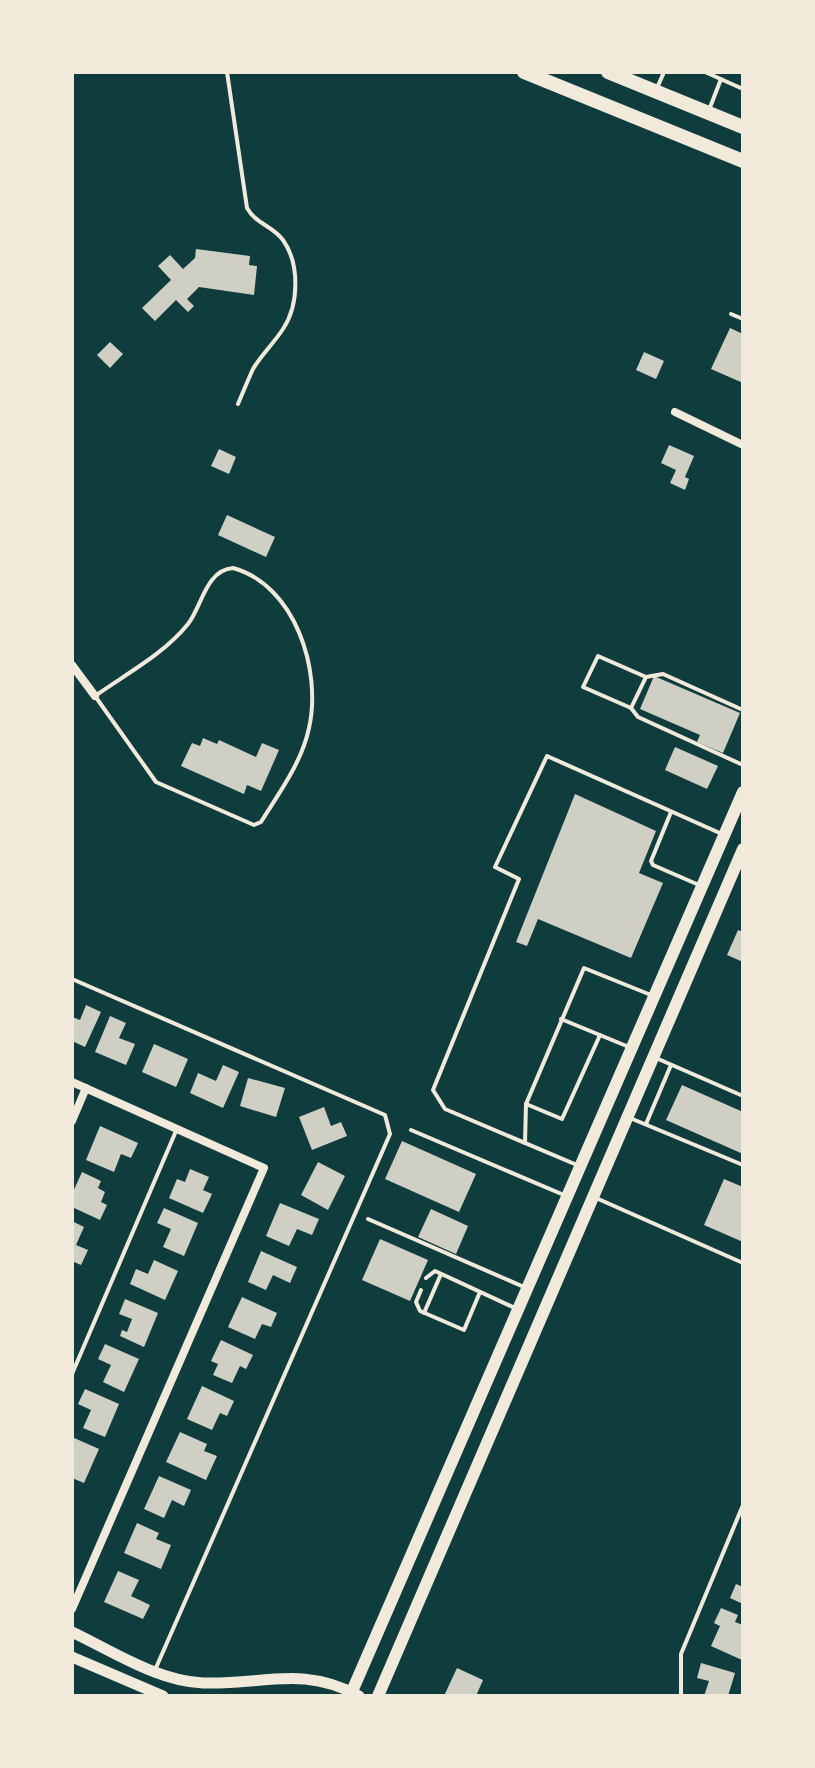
<svg xmlns="http://www.w3.org/2000/svg" width="815" height="1768" font-family="Roboto,sans-serif">
<style>
.building{fill:#cfcfc3}
.lines{fill:none;stroke-linecap:round;stroke-linejoin:round}
.service{stroke:#f1e9da;stroke-width:4}
.minor{stroke:#f1e9da;stroke-width:8}
.tertiary{stroke:#f1e9da;stroke-width:11}
.secondary{stroke:#f1e9da;stroke-width:12}
.primary{stroke:#f1e9da;stroke-width:14}
</style>
<rect width="100%" height="100%" fill="#0f3d3e"/>
<g class="building">
<path d="M196,249L250,256L249,265L257,266L254,295L199,287L187,299L194,306L188,312L176,300L155,321L142,308L171,280L158,266L170,255L183,269L195,258Z"/>
<path d="M730,328L743,334V383L711,369Z"/>
<path d="M110,342L123,354L110,368L97,355Z"/>
<path d="M644,352L664,361L656,379L636,370Z"/>
<path d="M669,445L694,456L685,477L689,479L685,490L670,483L676,470L661,463Z"/>
<path d="M219,449L236,457L229,474L211,466Z"/>
<path d="M227,515L275,537L266,557L218,535Z"/>
<path d="M654,676L740,713L723,753L697,742L700,735L640,709Z"/>
<path d="M203,738L217,744L219,740L256,757L262,743L279,750L261,791L247,785L244,794L181,766L192,743L200,746Z"/>
<path d="M675,747L718,766L707,789L665,770Z"/>
<path d="M575,794L656,831L639,873L663,883L631,958L538,919L527,946L516,942Z"/>
<path d="M738,930L743,932V962L727,955Z"/>
<path d="M86,1005L101,1012L85,1047L72,1041V1017L80,1020Z"/>
<path d="M110,1016L126,1023L119,1038L135,1044L126,1065L95,1052Z"/>
<path d="M154,1044L188,1059L176,1087L142,1072Z"/>
<path d="M223,1065L239,1072L223,1108L190,1093L198,1073L216,1081Z"/>
<path d="M248,1078L285,1088L276,1117L240,1106Z"/>
<path d="M682,1085L743,1112V1154L666,1120Z"/>
<path d="M324,1107L331,1126L341,1122L347,1136L312,1150L299,1117Z"/>
<path d="M100,1126L138,1143L131,1158L121,1154L114,1172L86,1160Z"/>
<path d="M402,1141L476,1174L459,1212L385,1179Z"/>
<path d="M318,1162L345,1176L328,1210L301,1195Z"/>
<path d="M190,1169L209,1177L203,1190L212,1194L203,1213L169,1198L177,1179L185,1182Z"/>
<path d="M82,1172L101,1181L98,1188L105,1192L101,1202L107,1205L100,1220L72,1207V1194Z"/>
<path d="M724,1179L743,1187V1242L704,1225Z"/>
<path d="M280,1203L319,1219L312,1235L297,1229L289,1246L266,1236Z"/>
<path d="M164,1208L198,1223L184,1256L163,1247L171,1229L157,1223Z"/>
<path d="M431,1209L468,1226L456,1254L418,1237Z"/>
<path d="M72,1221L84,1227L76,1245L88,1250L81,1265L72,1261Z"/>
<path d="M380,1239L428,1260L410,1301L362,1280Z"/>
<path d="M261,1251L297,1267L290,1283L273,1275L266,1290L248,1282Z"/>
<path d="M154,1260L178,1271L165,1300L130,1284L136,1269L148,1274Z"/>
<path d="M242,1297L277,1313L271,1327L262,1324L255,1339L228,1327Z"/>
<path d="M125,1299L158,1313L144,1347L120,1336L122,1330L127,1332L132,1319L119,1314Z"/>
<path d="M221,1340L253,1355L246,1369L240,1366L232,1383L213,1375L218,1364L211,1361Z"/>
<path d="M105,1344L139,1359L124,1392L103,1382L111,1365L98,1359Z"/>
<path d="M202,1386L234,1401L227,1416L220,1413L212,1430L187,1419Z"/>
<path d="M85,1389L119,1404L105,1437L83,1428L91,1410L78,1404Z"/>
<path d="M180,1432L207,1444L204,1451L217,1456L206,1480L166,1462Z"/>
<path d="M72,1437L99,1449L84,1483L72,1478Z"/>
<path d="M159,1476L191,1490L184,1506L172,1500L164,1518L144,1509Z"/>
<path d="M137,1523L159,1533L156,1539L171,1545L161,1569L124,1553Z"/>
<path d="M118,1571L139,1580L131,1596L150,1605L143,1619L104,1602Z"/>
<path d="M736,1584L743,1587V1604L730,1598Z"/>
<path d="M721,1608L738,1615L735,1622L743,1625L742,1660L711,1646L720,1626L714,1623Z"/>
<path d="M701,1663L735,1673L728,1696H704L709,1681L697,1678Z"/>
<path d="M457,1668L483,1680L476,1696H444Z"/>
</g>
<g class="lines">
<g class="service">
<path d="M227,72L247,208C256,224 273,226 283,240C300,264 299,305 283,329C274,343 261,355 253,369C248,380 243,392 238,404"/>
<path d="M705,72L743,89"/>
<path d="M657,88L664,72"/>
<path d="M709,110L721,79"/>
<path d="M731,314L743,319"/>
<path d="M233,568C295,585 322,670 309,728C302,762 279,793 261,822L254,825L156,782L95,696C126,674 164,654 188,624C202,606 206,570 233,568Z"/>
<path d="M646,677L631,708L583,687L598,656L646,677L663,674L743,710"/>
<path d="M631,708L638,717L743,765"/>
<path d="M671,812L651,861L653,865L699,885"/>
<path d="M72,979L385,1115L390,1134L155,1670"/>
<path d="M561,1019L629,1047"/>
<path d="M656,1058L743,1096"/>
<path d="M526,1104L562,1119L600,1035"/>
<path d="M630,1118L743,1165"/>
<path d="M646,1124L671,1065"/>
<path d="M411,1130L564,1195"/>
<path d="M525,1143L526,1104L584,968L651,995"/>
<path d="M577,1165L445,1109L433,1090L519,879L495,867L547,756L722,834"/>
<path d="M596,1198L743,1263"/>
<path d="M368,1219L524,1287"/>
<path d="M426,1278L435,1271L517,1309"/>
<path d="M421,1290L416,1302L420,1311L464,1330L480,1292"/>
<path d="M424,1313L441,1274"/>
<path d="M72,1374L176,1131"/>
<path d="M681,1696V1654L743,1505"/>
</g>
<g class="minor">
<path d="M675,412L743,445"/>
<path d="M72,665L95,696"/>
<path d="M72,1082L264,1168L72,1609"/>
<path d="M72,1121L86,1088"/>
</g>
<g class="tertiary">
<path d="M72,1632C112,1651 157,1681 203,1683C262,1685 303,1665 359,1696"/>
<path d="M72,1657L163,1696"/>
</g>
<g class="secondary">
<path d="M350,1696L743,792"/>
<path d="M378,1696L743,849"/>
</g>
<g class="primary">
<path d="M524,72L743,161"/>
<path d="M608,72L743,127"/>
</g>
</g>
<rect width="815" height="1768" fill="none" stroke="#f1e9da" stroke-width="148"/>
</svg>
